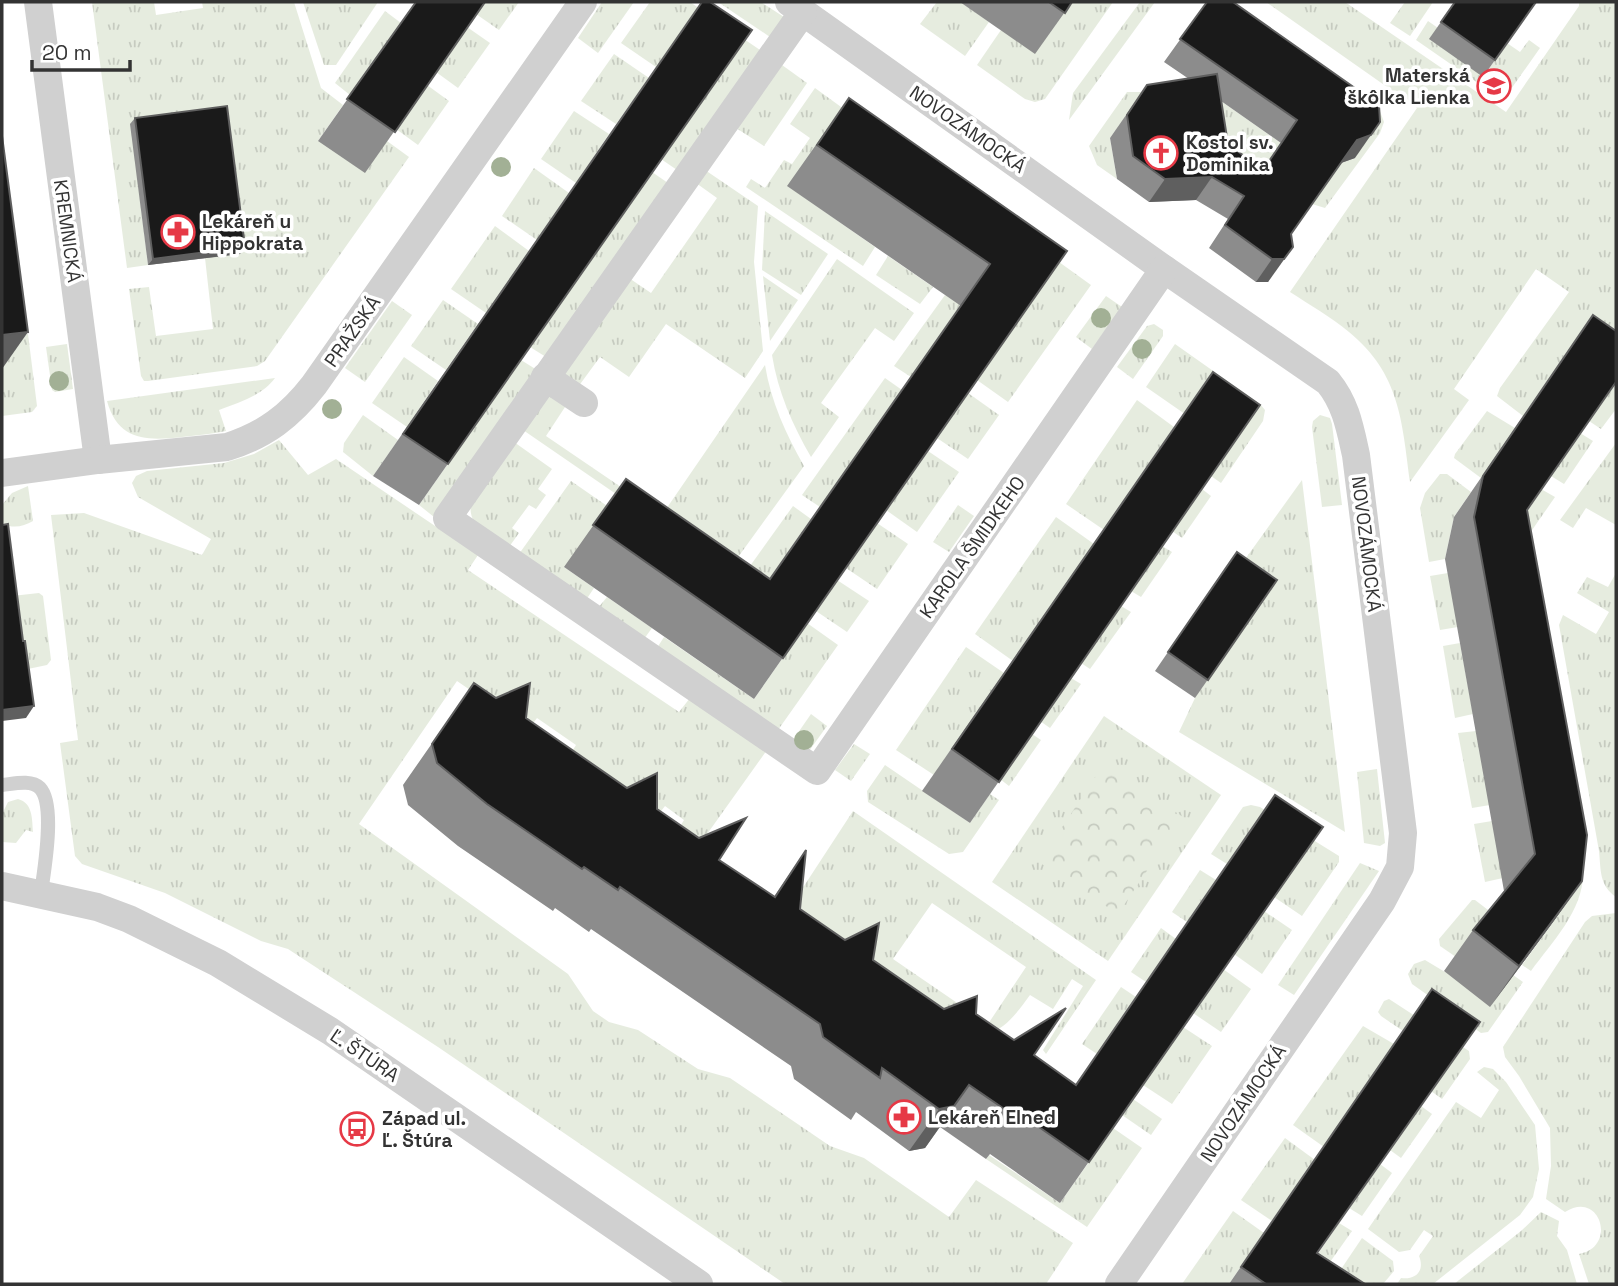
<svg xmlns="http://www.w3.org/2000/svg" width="1618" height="1286" font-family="'Space Grotesk',sans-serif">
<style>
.grass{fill:url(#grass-tufts);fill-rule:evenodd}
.forest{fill:url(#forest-crowns)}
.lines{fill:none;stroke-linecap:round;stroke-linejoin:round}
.service{stroke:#d0d0d0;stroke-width:14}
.minor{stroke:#d0d0d0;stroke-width:28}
.tree{fill:#a2b095}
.wall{fill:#8c8c8c;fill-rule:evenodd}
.shaded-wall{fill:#5f5f5f}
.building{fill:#1a1a1a;stroke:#5f5f5f;stroke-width:2}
.labels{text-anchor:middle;stroke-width:7;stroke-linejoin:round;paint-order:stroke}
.poi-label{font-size:19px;font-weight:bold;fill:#333;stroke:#fff;text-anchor:start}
.street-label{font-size:19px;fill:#333;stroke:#fff}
</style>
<defs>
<pattern id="grass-tufts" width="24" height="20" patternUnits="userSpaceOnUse" patternTransform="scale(1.75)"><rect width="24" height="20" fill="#e6ecdf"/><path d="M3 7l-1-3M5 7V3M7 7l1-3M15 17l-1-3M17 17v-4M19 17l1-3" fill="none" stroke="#c6cbc0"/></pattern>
<pattern id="forest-crowns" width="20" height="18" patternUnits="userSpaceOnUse" patternTransform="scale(1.75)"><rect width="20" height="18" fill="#e6ecdf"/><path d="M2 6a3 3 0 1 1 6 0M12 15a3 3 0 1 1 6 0" fill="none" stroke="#c6cbc0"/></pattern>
</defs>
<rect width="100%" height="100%" fill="#fff"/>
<g class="grass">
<path d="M92,2H154L156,15L203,8L202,2H294L321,88L343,105L318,141H387L409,157L265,361L257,366L148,381H144L141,376L129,289L149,287L156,336L213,329L205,258L131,124L148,265L127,268Z"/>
<path d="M303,2H378L336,65H324Z"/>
<path d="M484,2H519L499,30L476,14Z"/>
<path d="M602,2H634L598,53L578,38Z"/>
<path d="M650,2H690L760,50L677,170L661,159L676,40L656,67L621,43Z"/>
<path d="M718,2H761L784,17L770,37Z"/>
<path d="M937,2H961L989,22L965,56L920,24Z"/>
<path d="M1054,2H1113L1045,99L1035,102L1025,99L977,65L1001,30Z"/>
<path d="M1140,2H1155L1069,120L1073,93Z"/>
<path d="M1266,2H1345L1506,112L1579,6V2H1616V409L1601,429L1589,421L1564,357L1523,416L1497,396L1500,388L1569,292L1536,269L1454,389L1469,400L1410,482C1402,421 1400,374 1349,332C1331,317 1310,305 1290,292L1417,108Z"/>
<path d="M1405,2H1433L1410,36L1390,23Z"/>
<path d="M385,11L401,23L350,95L335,83Z"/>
<path d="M1428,21L1438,28L1483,77L1507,43L1520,52L1529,40L1540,48L1504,99H1501L1416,40Z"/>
<path d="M467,27L490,43L458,88L436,72Z"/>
<path d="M614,54L649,78L616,124L581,101Z"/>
<path d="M782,65L807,83L764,146L736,128Z"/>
<path d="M427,85L449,101L418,145L396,129Z"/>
<path d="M815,88L870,128L788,186L875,247L863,266L746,187L751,179L765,188L784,160L792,164L810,138L790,124Z"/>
<path d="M1127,92H1159L1173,102L1131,109L1110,138L1117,179L1097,165L1089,146Z"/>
<path d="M1221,101L1281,143L1247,193L1205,124Z"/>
<path d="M1378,106L1384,122L1380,133L1325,208L1312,204L1341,163L1355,158Z"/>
<path d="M574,111L609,134L576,183L541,159Z"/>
<path d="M534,168L569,193L537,240L502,216Z"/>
<path d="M705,170L758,206L754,262L763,351L745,378L666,324L629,377L600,357L578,387L561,376L629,278L651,293L717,198L696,183Z"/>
<path d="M652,172L668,183L546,357L530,347Z"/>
<path d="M765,211L828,254L801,295L762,270Z"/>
<path d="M495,226L529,251L486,313L451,289Z"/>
<path d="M1016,231L1091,285L1008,402L977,380L1038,293Z"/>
<path d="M888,256L933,287L920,304L876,275Z"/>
<path d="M837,259L914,313L894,341L875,328L821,403L839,417L811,457C792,424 778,392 772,355Z"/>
<path d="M763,276L798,300L770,341Z"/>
<path d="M945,295L961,305L911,377L894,366Z"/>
<path d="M1106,296L1122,307L1092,349L1076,337Z"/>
<path d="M443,300L478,324L446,370L411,346Z"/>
<path d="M392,301L412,315L365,382L345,368Z"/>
<path d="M1154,324L1163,330V336L1133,379L1117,367L1147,326Z"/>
<path d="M28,334L37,406L32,412L2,416V338Z"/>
<path d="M67,344L73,389L55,392L52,390L46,347Z"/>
<path d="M1175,344L1260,404L1265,410L1263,421L1221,483L1211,476L1231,446L1146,387Z"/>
<path d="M404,357L438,381L407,427L372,403Z"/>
<path d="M521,360L537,370L434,517L419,505Z"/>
<path d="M765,365C771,402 786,434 804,466L728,571L523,430L549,392L567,404L546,436L662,515Z"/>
<path d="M275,378C262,396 239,402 219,410L226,431C212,434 197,435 182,437C147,441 118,441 107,401Z"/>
<path d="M885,378L902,390L820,507L802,495Z"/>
<path d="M968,393L999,415L968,459L937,438Z"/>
<path d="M1137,400L1174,427L1104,530L1066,504Z"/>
<path d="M1487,411L1515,428L1481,478L1454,458L1455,454Z"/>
<path d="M363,415L398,440L373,476L343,452L344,443Z"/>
<path d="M1320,415L1330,418L1332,424L1342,505L1322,507L1312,427L1313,421Z"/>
<path d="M1580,433L1593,441L1564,484L1551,476Z"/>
<path d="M279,440L308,475L336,459L478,555L468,570L679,712L690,698L767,750L700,844L676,833L684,820L665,806L655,819L568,758L576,745L537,718L528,730L457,681L359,824L568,974L593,1011L609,1022L638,1030L698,1069L730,1078L830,1146L864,1158L949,1217L976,1180L1073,1243L1046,1284H785L438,1047L288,949L261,941L165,893L82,864L75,856L60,743L78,740L51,515L84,513L202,555L211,539L138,497L132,483L136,476L147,471L224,463L254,454Z"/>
<path d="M514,442L552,469L538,489L546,495L536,509L529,505L512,528L519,533L509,547C490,535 467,528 471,503Z"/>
<path d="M1616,443V525L1586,508L1573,528L1560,520Z"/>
<path d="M928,451L959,472L917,532L886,510Z"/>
<path d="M1440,474H1447L1471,492L1454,517L1445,559L1429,562L1420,508L1425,493Z"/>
<path d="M1302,480L1345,832L1179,732L1195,698L1233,576Z"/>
<path d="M571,481L665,546L564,567L594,588L586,600L519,554Z"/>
<path d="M28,486L33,521C23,527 12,529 2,523V505L12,493Z"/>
<path d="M1202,489L1211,496L1182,538L1172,531Z"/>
<path d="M1541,489L1555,497L1530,533L1517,523Z"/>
<path d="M958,505L974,516L949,552L933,542Z"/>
<path d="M793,506L811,519L760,593L740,580Z"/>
<path d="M1056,517L1094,544L1013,661L975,634Z"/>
<path d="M877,523L908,544L877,589L846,568Z"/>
<path d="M1162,546L1172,552L1141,597L1131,591Z"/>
<path d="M1448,573L1458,627L1440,630L1430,576Z"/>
<path d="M1616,573V897C1599,885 1601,870 1599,851L1559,625L1563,615L1596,634L1609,612L1577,593L1587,577L1608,587Z"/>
<path d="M837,580L869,601L847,632L816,611Z"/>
<path d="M39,593L43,596L51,660L47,665L23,670L12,596Z"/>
<path d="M607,597L652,628L644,639L598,608Z"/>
<path d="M1121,606L1131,612L1090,669L1081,663Z"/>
<path d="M807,623L838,645L778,730L657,648L664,637L754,699Z"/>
<path d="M1460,643L1473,714L1455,718L1443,646Z"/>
<path d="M966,647L1004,673L934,775L896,750Z"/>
<path d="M1071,678L1081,684L1050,728L1040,721Z"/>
<path d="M811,714L827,726L809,751L793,740Z"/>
<path d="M1104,716L1221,795L1108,961L992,882Z"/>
<path d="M1476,731L1490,805L1472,808L1458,733Z"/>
<path d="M1032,734L1041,740L1009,786L1000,779Z"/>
<path d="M854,744L870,754L851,781L835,770Z"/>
<path d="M885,765L970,823L990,794L999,800L963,852L949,854L868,802L867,791Z"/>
<path d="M1377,769L1385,843L1380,846L1364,843L1357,772Z"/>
<path d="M18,799C33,803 32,819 33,832L26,830L16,843L2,842L3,812L8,802Z"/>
<path d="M1251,805L1260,807L1339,856V862L1302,916L1274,897L1293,869L1227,864L1211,854L1243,807Z"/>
<path d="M853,811L1096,980L1046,1054L1043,1050L1083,986L1072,979L1053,1009L1030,995C1016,1014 1004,1032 980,1036L789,909ZM932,903L1026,967L988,1024L893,959Z"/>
<path d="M1492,821L1503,878L1485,882L1474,824Z"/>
<path d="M1360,863L1379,871L1294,995L1278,985Z"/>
<path d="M1200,870L1216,880L1187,922L1172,912Z"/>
<path d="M1583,872C1584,910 1552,942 1531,971L1522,965L1553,922L1558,877Z"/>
<path d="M1472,900H1475L1492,913L1456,957L1440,946L1439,939Z"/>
<path d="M1264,911L1292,930L1262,974L1234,954Z"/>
<path d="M1616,913V1284H1589L1579,1254C1618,1247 1600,1189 1565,1212L1546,1199L1551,1166L1550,1128L1519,1076L1505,1057L1503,1047L1585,922L1592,916Z"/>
<path d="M1161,928L1176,939L1146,982L1131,972Z"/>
<path d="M1425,960L1445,972L1513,975L1523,982L1488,1032L1481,1033L1412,984L1408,974L1414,964Z"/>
<path d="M1223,969L1251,989L1221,1032L1193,1013Z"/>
<path d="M1121,987L1136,997L1097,1054L1082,1044Z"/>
<path d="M1389,999L1469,1051L1470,1059L1442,1099L1431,1091L1450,1063L1381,1016L1378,1012L1384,1001Z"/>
<path d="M1363,1026L1394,1044L1324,1147L1293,1125Z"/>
<path d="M1183,1027L1212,1046L1172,1104L1143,1085Z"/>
<path d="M1484,1067L1493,1069L1506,1082L1535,1125L1539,1169L1533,1197L1520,1215L1433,1284H1397L1401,1278C1416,1280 1425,1271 1419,1256L1433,1236L1424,1230L1410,1250L1399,1252L1368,1229L1456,1102L1481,1118L1499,1090L1477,1072Z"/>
<path d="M1133,1099L1162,1119L1151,1135L1122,1115Z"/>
<path d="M1421,1106L1432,1114L1401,1158L1390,1150Z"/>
<path d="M1113,1128L1142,1148L1087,1227L986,1159L989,1155L1060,1203Z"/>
<path d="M1285,1138L1315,1160L1272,1221L1241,1200Z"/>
<path d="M1380,1164L1392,1173L1362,1216L1349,1208Z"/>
<path d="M1233,1211L1264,1233L1229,1284H1182Z"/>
<path d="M1541,1212L1559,1221L1557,1236L1567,1250L1577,1284H1454L1521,1231Z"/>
<path d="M1339,1223L1352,1231L1323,1272L1309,1267Z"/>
<path d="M1362,1238L1393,1261L1394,1271L1383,1284H1331Z"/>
</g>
<path class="forest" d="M1104,764L1183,817L1118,914L1039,862Z"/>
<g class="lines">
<path class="service" d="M2,785C13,784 31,779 40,788C56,805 44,871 41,893"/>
<g class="minor">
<path d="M38,2L98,460"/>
<path d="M789,2L1164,269L1328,382C1346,404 1350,428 1356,455L1403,833L1400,867L1382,901L1119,1284"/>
<path d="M803,12L447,518L817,771L1164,269"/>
<path d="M545,377L584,403"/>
<path d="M2,473L98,460L227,447C265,435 290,416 314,385L583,2"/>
<path d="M2,886L97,907L129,919L218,963L330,1031L699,1284"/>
</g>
</g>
<g class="tree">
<circle cx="501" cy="167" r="10"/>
<circle cx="1101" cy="318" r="10"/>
<circle cx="1142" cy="349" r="10"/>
<circle cx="59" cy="381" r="10"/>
<circle cx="332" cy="409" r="10"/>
<circle cx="804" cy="740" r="10"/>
</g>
<g class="wall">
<path d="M416,2H485L365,173L318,141Z"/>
<path d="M702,2L752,30L419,505L373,476Z"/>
<path d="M960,2H1072L1035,54Z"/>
<path d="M1207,2L1355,158L1341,163L1291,234L1268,282H1256L1209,248L1228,219L1196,200L1149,202L1117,179L1110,138L1147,85L1189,79L1164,62ZM1221,101L1281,143L1263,170L1228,144Z"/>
<path d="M1455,2H1536L1483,77L1429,39Z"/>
<path d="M849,98L1067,251L754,699L564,567L626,479L770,579L961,306L787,186Z"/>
<path d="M135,118L245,247L240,254L148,265L130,124Z"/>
<path d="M1564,357L1527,510L1582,881L1553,922L1490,1007L1444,971L1473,930L1504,891L1445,559L1454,517Z"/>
<path d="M1213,372L1260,405L970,823L922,791Z"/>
<path d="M1237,552L1277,580L1195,698L1155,671Z"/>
<path d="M474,683L657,809L719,860L774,897L806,850L800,909L944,1009L976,1014L1076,1085L1275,795L1323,827L1060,1203L990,1154L986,1159L940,1127L925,1148L909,1151L856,1112L851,1120L794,1079L791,1066L591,929L589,932L555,908L553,911L458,846L408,805L403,785Z"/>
<path d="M1403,1031L1318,1253L1365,1284H1229Z"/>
</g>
<g class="shaded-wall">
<path d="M1371,135L1355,158L1341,163L1357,140Z"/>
<path d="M1212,177L1196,200L1149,202L1165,179Z"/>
<path d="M245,247L240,254L148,265L153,259Z"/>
<path d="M1293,247L1268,282H1256L1272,259Z"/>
<path d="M28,332L2,369V335Z"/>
<path d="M34,706L26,718L2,721V710Z"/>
<path d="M1582,881L1553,922L1490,1007L1519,966Z"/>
<path d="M969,1085L925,1148L909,1151L939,1109Z"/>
</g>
<g class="building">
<path d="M416,2H485L395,132L347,99Z"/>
<path d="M702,2H710L752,30L448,464L403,434Z"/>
<path d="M1049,2H1072L1065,13Z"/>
<path d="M1207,2H1233L1379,105L1380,122L1371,135L1357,140L1291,234L1293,247L1284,259H1272L1225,225L1244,196L1212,177L1165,179L1133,156L1127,115L1147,85L1217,74L1228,144L1263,170L1297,120L1180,39Z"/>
<path d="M1455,2H1536L1495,60L1441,22Z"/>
<path d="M849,98L1067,251L783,658L593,525L626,479L770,579L990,264L817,145Z"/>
<path d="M227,106L245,247L153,259L135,118Z"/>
<path d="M2,136L28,332L2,335Z"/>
<path d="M1593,315L1616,331V382L1527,510L1587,835L1582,881L1519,966L1473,930L1535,854L1474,517L1483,476Z"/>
<path d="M1213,372L1260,405L999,782L952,749Z"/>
<path d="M8,524L23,641H25L34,706L2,710V525Z"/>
<path d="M1237,552L1277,580L1208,680L1168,652Z"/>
<path d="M474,683L496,698L530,683L526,718L627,788L657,773V809L699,838L746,818L719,860L775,897L806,850L800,909L845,940L879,923L873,960L944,1009L977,996L976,1014L1014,1040L1066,1008L1034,1055L1076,1085L1275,795L1323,827L1089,1162L1019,1113L1016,1117L969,1085L954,1106L939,1109L882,1068L880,1078L823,1037L820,1024L620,887L618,890L584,867L582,869L487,804L437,763L432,744Z"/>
<path d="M1432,989L1480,1022L1317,1253L1365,1284H1266L1241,1267Z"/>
</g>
<defs>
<symbol id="school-ring" viewBox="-11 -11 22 22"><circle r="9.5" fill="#fff" stroke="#e63946" stroke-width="1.5"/><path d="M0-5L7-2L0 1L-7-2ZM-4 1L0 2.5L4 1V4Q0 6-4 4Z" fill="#e63946"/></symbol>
<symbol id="church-ring" viewBox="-11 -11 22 22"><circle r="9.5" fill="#fff" stroke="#e63946" stroke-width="1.5"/><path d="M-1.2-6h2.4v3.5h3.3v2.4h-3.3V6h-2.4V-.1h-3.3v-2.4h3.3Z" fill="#e63946"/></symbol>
<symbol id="pharmacy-ring" viewBox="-11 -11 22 22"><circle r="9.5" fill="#fff" stroke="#e63946" stroke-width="1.5"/><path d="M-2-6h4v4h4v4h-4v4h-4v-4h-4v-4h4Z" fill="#e63946"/></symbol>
<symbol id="bus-ring" viewBox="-11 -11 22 22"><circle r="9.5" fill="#fff" stroke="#e63946" stroke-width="1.5"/><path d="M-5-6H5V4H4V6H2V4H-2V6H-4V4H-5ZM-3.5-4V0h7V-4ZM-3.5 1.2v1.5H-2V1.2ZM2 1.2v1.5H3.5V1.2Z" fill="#e63946"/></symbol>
</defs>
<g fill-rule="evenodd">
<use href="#school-ring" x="1475" y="67" width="38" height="38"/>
<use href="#church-ring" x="1142" y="134" width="38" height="38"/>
<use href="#pharmacy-ring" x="159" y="213" width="38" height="38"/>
<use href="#pharmacy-ring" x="885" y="1098" width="38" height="38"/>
<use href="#bus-ring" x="338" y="1110" width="38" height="38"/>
</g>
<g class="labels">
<g class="poi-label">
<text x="1470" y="82" text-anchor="end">Materská<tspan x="1470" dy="22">škôlka Lienka</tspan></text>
<text x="1186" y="149">Kostol sv.<tspan x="1186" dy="22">Dominika</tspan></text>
<text x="202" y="228">Lekáreň u<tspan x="202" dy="22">Hippokrata</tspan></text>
<text x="928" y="1124">Lekáreň Elned</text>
<text x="382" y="1125">Západ ul.<tspan x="382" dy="22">Ľ. Štúra</tspan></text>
</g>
<g class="street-label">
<text transform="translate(968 129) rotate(35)" y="7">NOVOZÁMOCKÁ</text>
<text transform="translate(68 231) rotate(82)" y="7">KREMNICKÁ</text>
<text transform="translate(352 331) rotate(-55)" y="7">PRAŽSKÁ</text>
<text transform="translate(1367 544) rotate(83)" y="7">NOVOZÁMOCKÁ</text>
<text transform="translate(972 547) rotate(-55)" y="7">KAROLA ŠMIDKEHO</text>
<text transform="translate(365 1055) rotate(34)" y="7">Ľ. ŠTÚRA</text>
<text transform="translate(1243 1103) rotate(-56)" y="7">NOVOZÁMOCKÁ</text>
</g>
</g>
<rect width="1618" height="1286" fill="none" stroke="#333333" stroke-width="7"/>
<path d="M32 60v10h98v-10" fill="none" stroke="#333333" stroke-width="3.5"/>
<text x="42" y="60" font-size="21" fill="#333333" stroke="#ffffff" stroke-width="5" paint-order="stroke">20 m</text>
</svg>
